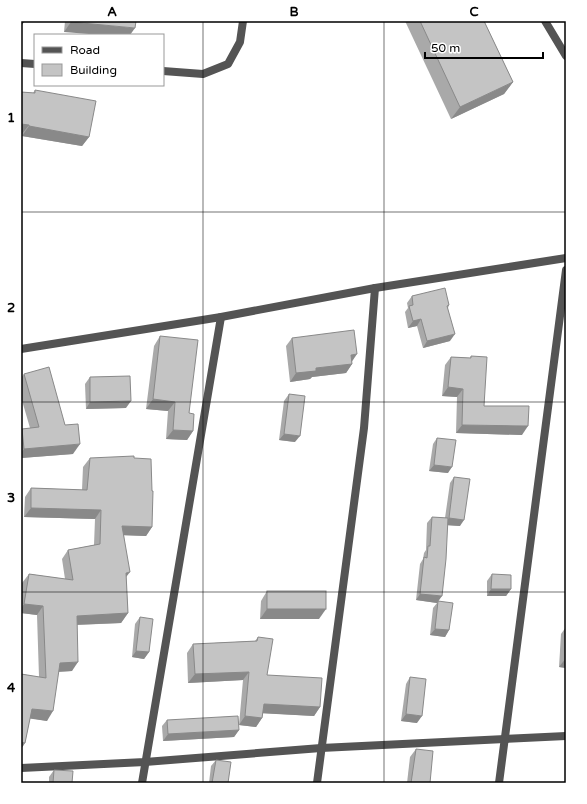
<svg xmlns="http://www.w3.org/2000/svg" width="587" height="804" font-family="'Varela Round',sans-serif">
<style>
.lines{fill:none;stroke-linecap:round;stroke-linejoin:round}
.service{stroke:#545454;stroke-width:8}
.minor{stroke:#545454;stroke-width:8}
.wall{fill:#a9a9a9}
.shaded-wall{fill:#898989}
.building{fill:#c4c4c4;stroke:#898989}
.grid{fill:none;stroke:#000;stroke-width:1;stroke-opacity:0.55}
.neatline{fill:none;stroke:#000;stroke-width:1.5}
.grid-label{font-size:13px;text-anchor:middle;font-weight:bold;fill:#000}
</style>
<rect width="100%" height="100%" fill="#fff"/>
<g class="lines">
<g class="service">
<path d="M545,21L566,56"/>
<path d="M21,63L35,64"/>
<path d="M163,71L203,74L228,64L240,42L243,21"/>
</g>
<g class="minor">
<path d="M21,349L221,317L375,288L566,258"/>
<path d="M21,768L145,762L321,748L566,736"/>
<path d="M142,783L221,317"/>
<path d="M317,783L364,428L375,288"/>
<path d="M499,783L566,270"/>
</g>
</g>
<g class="wall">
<path d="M65,21H136L64,32Z"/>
<path d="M405,21H484L513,82L504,94L451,119Z"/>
<path d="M35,90L89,137L82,146L22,136V134H21V92L33,93Z"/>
<path d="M412,296L449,305L448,308L450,341L423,348L417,326L408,328L405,312L408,308L407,303Z"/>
<path d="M160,336L189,413L193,431L187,440L166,439L168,411L146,409L154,346Z"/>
<path d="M292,338L352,362V364L346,373L312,377L310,379L290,382L286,346Z"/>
<path d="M471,356L484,406L522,435L456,433L457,397L442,396L445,365L451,357L470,358Z"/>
<path d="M24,374L73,454L21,458V431L22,429L30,428L21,397V378Z"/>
<path d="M90,377L126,408L86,409L85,384Z"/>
<path d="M289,394L295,442L279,440L284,401Z"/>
<path d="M437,438L448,473L429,471L433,444Z"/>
<path d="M90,458H134L152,527L146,536L124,535L128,613L121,623L77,625L72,671L58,672L47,721L30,718L25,743L21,749V674L39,677L37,615L21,613V591L22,583L29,574L65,579L62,559L68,550L94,545L95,519L24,517L25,497L31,488L82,490L83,467Z"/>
<path d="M454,477L460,526L447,525L438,601L449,630L445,637L430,635L433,608L437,603L416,600L420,564L423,559L424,553L426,550L427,523L432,517L445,518L450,483Z"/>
<path d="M492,574L511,589L506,596H487V581Z"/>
<path d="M267,591L319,619H260L261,601Z"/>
<path d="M140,617L149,652L144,659L132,657L135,624Z"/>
<path d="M566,627V668L559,667L561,634Z"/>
<path d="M258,637L267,675L320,707L314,716L263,713L262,718L256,727L239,725L243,680L188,683L187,653L193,644L255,641Z"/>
<path d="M410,677L417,723L401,721L406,684Z"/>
<path d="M167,720L239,730L234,737L163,741L162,726Z"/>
<path d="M416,749L430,783H407L410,757Z"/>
<path d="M216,760L228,783H209L211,766Z"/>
<path d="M54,770L72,783H49V777Z"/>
</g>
<g class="shaded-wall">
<path d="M21,21H25L21,26Z"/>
<path d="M71,22L135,28L130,35H101L64,32Z"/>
<path d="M513,82L504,94L451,119L460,107Z"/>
<path d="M21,124L29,125L22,134H21Z"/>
<path d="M29,126L89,137L82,146L22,136Z"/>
<path d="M421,319L417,326L408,328L413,321Z"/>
<path d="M455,334L450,341L423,348L427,341Z"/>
<path d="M357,354L351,363V355Z"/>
<path d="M352,364L346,373L312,377L310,379L290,382L296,373L316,368Z"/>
<path d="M448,387L463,389L457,397L442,396Z"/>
<path d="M153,399L175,402L168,411L146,409Z"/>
<path d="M131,401L126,408L86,409L90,402Z"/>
<path d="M462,425L528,426L522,435L456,433Z"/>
<path d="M173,430L193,431L187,440L166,439Z"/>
<path d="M284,434L300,436L295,442L279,440Z"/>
<path d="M80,444L73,454L21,458V453L24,449Z"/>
<path d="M434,465L452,467L448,473L429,471Z"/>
<path d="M31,508L101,510L95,519L24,517Z"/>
<path d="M449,518L464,520L460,526L444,525Z"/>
<path d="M122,526L152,527L146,536L116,535Z"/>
<path d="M130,572L123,581L126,573Z"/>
<path d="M491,589H511L506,596H487Z"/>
<path d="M420,594L442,596L437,603L416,600Z"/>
<path d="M24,604L43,606L37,615L21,613V609Z"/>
<path d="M267,609H326L319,619H260Z"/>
<path d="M128,613L121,623L70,625L77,616Z"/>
<path d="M435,629L449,630L445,637L430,635Z"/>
<path d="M136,651L149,652L144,659L132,657Z"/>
<path d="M566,658V668L559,667Z"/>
<path d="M78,662L72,671L53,672L60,663Z"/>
<path d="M249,672L243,680L188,683L195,674Z"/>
<path d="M264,704L320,707L314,716L257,713Z"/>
<path d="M32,709L53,711L47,721L26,718Z"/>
<path d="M406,714L422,716L417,723L401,721Z"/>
<path d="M245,716L262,718L256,727L239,725Z"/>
<path d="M239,730L234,737L163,741L168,734Z"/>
<path d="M21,742L25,743L21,749Z"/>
</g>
<g class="building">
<path d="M71,21H136L135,28L71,22Z"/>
<path d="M420,21H484L513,82L460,107Z"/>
<path d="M35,90L96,101L89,137L29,126V125L21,124V92L35,93Z"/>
<path d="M445,288L449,305L447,306L455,334L427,341L421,319L413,321L409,306L413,305L412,296Z"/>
<path d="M354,330L357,354L351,355L352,364L316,368V371L296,373L292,338Z"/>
<path d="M160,336L198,340L189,413L194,414L193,431L173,430L175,402L153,399Z"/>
<path d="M471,356L487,357L484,406H529L528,426L462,425L463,389L448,387L451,357L471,358Z"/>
<path d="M49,367L65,425L78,424L80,444L24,449L22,429L39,427L24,374Z"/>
<path d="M130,376L131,401L90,402V377Z"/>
<path d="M289,394L305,396L300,436L284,434Z"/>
<path d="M437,438L456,440L452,467L434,465Z"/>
<path d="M134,456V458L151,459L152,491H153L152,527L122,526L130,572L126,573L128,613L77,616L78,662L60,663L53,711L32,709L25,743L21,742V674L46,678L43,606L24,604L29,574L73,580L68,550L100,544L101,510L31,508V488L87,490L90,458Z"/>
<path d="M454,477L470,479L464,520L449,518Z"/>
<path d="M432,517L448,518L446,559L442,596L420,594L424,557L427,558L428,546H430Z"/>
<path d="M492,574L511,575V589H491Z"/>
<rect x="267" y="591" width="59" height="18"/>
<path d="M438,601L453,603L449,630L435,629Z"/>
<path d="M140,617L153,619L149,652L136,651Z"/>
<path d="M258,637L273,639L267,675L322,678L320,707L264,704L262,718L245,716L249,672L195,674L193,644L257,641Z"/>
<path d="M410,677L426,679L422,716L406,714Z"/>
<path d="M238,716L239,730L168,734L167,720Z"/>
<path d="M416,749L433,751L430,783H411Z"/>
<path d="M216,760L231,762L228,783H212Z"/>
<path d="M54,770L73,771L72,783H53Z"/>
</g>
<path class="grid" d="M203,21V783M384,21V783M21,212H566M21,402H566M21,592H566"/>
<rect width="587" height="804" fill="none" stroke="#ffffff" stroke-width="44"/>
<rect x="34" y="34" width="130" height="52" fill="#ffffff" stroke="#999999"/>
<rect x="42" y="47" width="20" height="6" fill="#545454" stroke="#999999"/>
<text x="70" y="54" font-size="12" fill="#000000">Road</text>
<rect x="42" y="64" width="20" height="12" fill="#c4c4c4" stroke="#999999"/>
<text x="70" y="74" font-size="12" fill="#000000">Building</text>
<path d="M425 52v6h118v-6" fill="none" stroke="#000000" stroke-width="2"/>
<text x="431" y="52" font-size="12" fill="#000000" stroke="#ffffff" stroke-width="3" paint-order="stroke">50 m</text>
<rect x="22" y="22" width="543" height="760" class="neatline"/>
<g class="grid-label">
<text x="112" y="16">A</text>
<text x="294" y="16">B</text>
<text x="474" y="16">C</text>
<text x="11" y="122">1</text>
<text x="11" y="312">2</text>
<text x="11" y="502">3</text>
<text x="11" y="692">4</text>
</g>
</svg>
